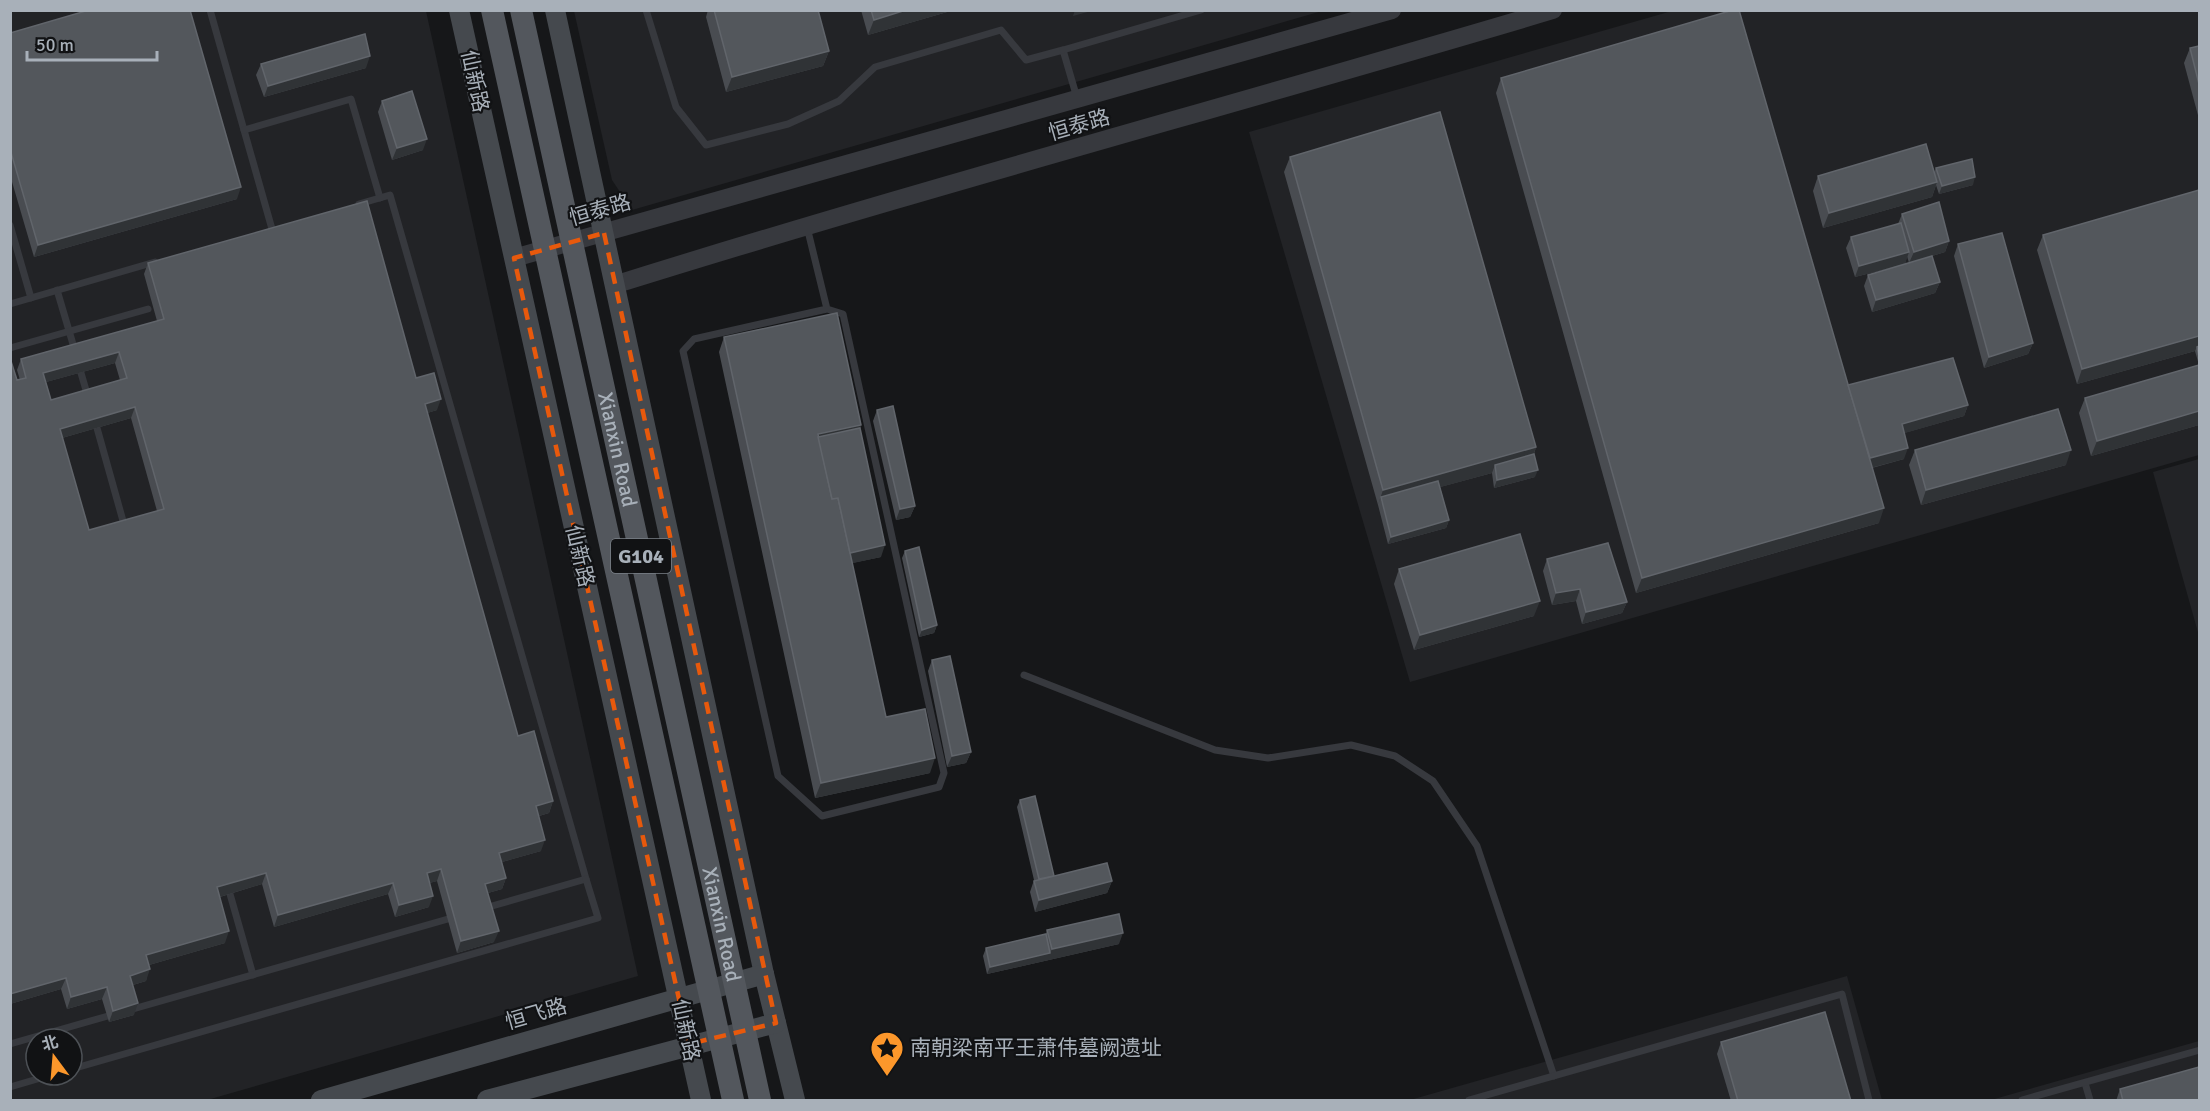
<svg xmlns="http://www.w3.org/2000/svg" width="2210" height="1111" font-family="Signika,'Noto Sans SC',sans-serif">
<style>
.built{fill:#222326;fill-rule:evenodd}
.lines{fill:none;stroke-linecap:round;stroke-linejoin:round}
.service{stroke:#37393e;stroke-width:7}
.tertiary{stroke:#37393e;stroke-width:18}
.secondary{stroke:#45494e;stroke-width:20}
.primary{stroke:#53575d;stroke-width:22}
.wall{fill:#494c51;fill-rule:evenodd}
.shaded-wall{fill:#303336}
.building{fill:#53575c;stroke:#61656b;stroke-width:1.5;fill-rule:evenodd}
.marked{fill:none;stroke:#e8590c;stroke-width:4.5;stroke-dasharray:12 8;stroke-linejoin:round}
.labels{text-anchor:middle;stroke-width:4.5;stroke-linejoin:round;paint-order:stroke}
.shield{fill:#111214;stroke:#7b8188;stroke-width:1.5}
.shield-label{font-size:20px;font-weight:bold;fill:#a8b0b9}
.street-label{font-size:21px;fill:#a8b0b9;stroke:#111214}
.poi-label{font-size:21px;fill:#a8b0b9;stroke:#111214;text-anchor:start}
</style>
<rect width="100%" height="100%" fill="#161719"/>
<g class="built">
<path d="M11,11H426L638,976L207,1100H11ZM36,1039H72V1075H36Z"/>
<path d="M574,11H1322L632,210L612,180Z"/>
<path d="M1672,11H2199V455L1410,682L1249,132Z"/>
<path d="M2199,459H2200L2199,636L2153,472Z"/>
<path d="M1847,976L1882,1100H1410Z"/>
<path d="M2199,1041V1100H1991Z"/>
</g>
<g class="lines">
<g class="service">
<path d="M210,10L272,229"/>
<path d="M646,10L676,107L706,145L788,124L839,101L875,67L1001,30L1026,60L1063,50L1077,98"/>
<path d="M1063,50L1201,10"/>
<path d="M244,130L351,99L380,198"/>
<path d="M359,204L390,195L586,879L485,908"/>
<path d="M10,225L31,298"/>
<path d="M807,227L827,309L843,314L944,773L939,787L822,816L778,776L683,351L694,339L827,309"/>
<path d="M57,290L75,351"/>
<path d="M10,304L155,262"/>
<path d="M10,348L148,309"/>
<path d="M81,373L88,397"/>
<path d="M97,428L125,528"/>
<path d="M1024,675L1215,750L1268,758L1351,745L1395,756L1433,781L1477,846L1554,1076"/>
<path d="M230,894L253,975"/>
<path d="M133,1009L448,919"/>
<path d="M10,1044L108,1016"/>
<path d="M72,1069L598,918L586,879"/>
<path d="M2085,1083L2090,1100"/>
<path d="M10,1087L51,1075"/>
<path d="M1469,1100L1842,994L1869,1100"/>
<path d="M2022,1100L2200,1050"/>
</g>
<g class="tertiary">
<path d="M514,258L1392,10"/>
<path d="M617,284C927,187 1241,103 1553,10"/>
</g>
<g class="secondary">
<path d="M459,10L701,1100"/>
<path d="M555,10L764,974L795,1100"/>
<path d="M321,1100L764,974"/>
<path d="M487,1100L776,1023"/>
</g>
<g class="primary">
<path d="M492,10L733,1100"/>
<path id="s1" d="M521,10L760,1100"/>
</g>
</g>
<g class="wall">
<path d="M708,10H818L829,51L823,66L726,92L706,17Z"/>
<path d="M861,10H954L868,35Z"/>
<path d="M10,33L237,199L34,257L10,175Z"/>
<path d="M2199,46V119L2184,63L2190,48Z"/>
<path d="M261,64L366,68L264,97L256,75Z"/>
<path d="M1501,78L1848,385L1968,405L1964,416L1904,433V459L1872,468L1879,523L1636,593L1496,93Z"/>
<path d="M382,101L423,150L392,160L378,112Z"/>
<path d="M1290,157L1536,447L1534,454L1535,477L1494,488L1492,473L1440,487L1449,520L1446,528L1388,544L1378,505L1284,172Z"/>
<path d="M1936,168L1973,185L1939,194L1936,185L1932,197L1823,228L1813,191L1818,176L1934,172Z"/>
<path d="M2199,190V425L2091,456L2079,413L2085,398L2199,365L2195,351L2077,384L2037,250L2043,235Z"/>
<path d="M1902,214L1949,241L1945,252L1932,256L1940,282L1935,293L1872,312L1864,286L1868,275L1909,263L1907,256L1905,264L1855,277L1846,248L1851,237L1898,224Z"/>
<path d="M1958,244L2033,343L2028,354L1984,368L1954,256Z"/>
<path d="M148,263L416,378L437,410L427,413L518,736L553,801L549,813L539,816L541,851L502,862L506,878L502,889L488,893L494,942L457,953L437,881L429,883V907L395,917L388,894L274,927L262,884L220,897L225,943L149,965L146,981L133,985L134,1015L109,1022L102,999L67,1009L61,989L10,1004V358L17,380H20L17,370L21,359L157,321L144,274ZM115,363L120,380L51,400L46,382ZM131,418L157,511L89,530L62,438Z"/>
<path d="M724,337L861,425L860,428L881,557L852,563L886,717L930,773L815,798L719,352Z"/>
<path d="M877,410L915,506L910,517L896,520L873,421Z"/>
<path d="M1915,450L2066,465L1921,505L1909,465Z"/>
<path d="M905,551L937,625L934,633L919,637L902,558Z"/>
<path d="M1547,559L1627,602L1622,613L1582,624L1576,601L1552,605L1543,571Z"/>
<path d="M1399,569L1534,616L1414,650L1394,584Z"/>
<path d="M932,660L971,752L966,763L947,767L928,671Z"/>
<path d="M1020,800L1054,876L1112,881L1107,893L1035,912L1030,892L1034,880L1017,807Z"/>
<path d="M1047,930L1119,944L987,974L983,956L986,948L1046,934Z"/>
<path d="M1721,1042L1851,1101H1731L1717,1054Z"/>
<path d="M2120,1089L2199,1101H2116Z"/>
</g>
<g class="shaded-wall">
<path d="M906,10H954L868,35L874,20Z"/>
<path d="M1075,10H1095L1073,16Z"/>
<path d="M829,51L823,66L726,92L732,77Z"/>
<path d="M370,56L366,68L264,97L268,86Z"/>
<path d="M427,139L423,150L392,160L397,148Z"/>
<path d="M1975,177L1973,185L1939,194L1942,186Z"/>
<path d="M1937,182L1932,197L1823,228L1829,213Z"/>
<path d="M241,187L237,199L34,257L38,245Z"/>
<path d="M1949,241L1945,252L1909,263L1914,252Z"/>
<path d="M1909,252L1905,264L1855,277L1859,266Z"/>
<path d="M1940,282L1935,293L1872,312L1876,300Z"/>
<path d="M2199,336V350L2197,347L2195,351L2077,384L2082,369Z"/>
<path d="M2033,343L2028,354L1984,368L1989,357Z"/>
<path d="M119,352L115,363L39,384L43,373Z"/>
<path d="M441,399L437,410L421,415L425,404Z"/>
<path d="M1968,405L1964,416L1898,435L1902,424Z"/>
<path d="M135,407L131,418L55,440L60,429Z"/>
<path d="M2199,411V425L2091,456L2097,441Z"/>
<path d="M861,425L855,440L818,448V434Z"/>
<path d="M1536,447L1531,462L1495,465L1492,473L1382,503L1381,497L1378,505L1383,490Z"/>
<path d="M1908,448L1904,459L1863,470L1867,459Z"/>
<path d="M2071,450L2066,465L1921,505L1926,490Z"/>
<path d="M1538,470L1535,477L1494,488L1497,480Z"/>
<path d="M915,506L910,517L896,520L900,509Z"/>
<path d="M1884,508L1879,523L1636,593L1642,578Z"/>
<path d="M1449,520L1446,528L1388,544L1391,537Z"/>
<path d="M885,545L881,557L844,565L848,553Z"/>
<path d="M1580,589L1576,601L1552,605L1556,593Z"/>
<path d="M1540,601L1534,616L1414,650L1420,635Z"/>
<path d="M1627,602L1622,613L1582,624L1586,612Z"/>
<path d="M937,625L934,633L919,637L922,630Z"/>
<path d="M971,752L966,763L947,767L952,756Z"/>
<path d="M935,758L930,773L815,798L821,783Z"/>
<path d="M553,801L549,813L532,818L536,806Z"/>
<path d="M545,840L541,851L495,864L499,853Z"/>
<path d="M441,869L437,881L423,885L427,873Z"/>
<path d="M266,873L262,884L213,899L217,887Z"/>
<path d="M506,878L502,889L481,895L485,884Z"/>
<path d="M1112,881L1107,893L1035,912L1039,900Z"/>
<path d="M393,883L388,894L274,927L278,915Z"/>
<path d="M433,896L429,907L395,917L399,905Z"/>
<path d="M229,931L225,943L142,967L146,955Z"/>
<path d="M499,931L494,942L457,953L461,941Z"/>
<path d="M1123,933L1119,944L987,974L990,967L1050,953L1052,949Z"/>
<path d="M150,969L146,981L126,987L130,976Z"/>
<path d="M66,978L61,989L10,1004V994Z"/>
<path d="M107,987L102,999L67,1009L71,997Z"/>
<path d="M138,1003L134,1015L109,1022L113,1011Z"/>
</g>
<g class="building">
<path d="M89,10H190L241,187L38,245L10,149V33Z"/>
<path d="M714,10H818L829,51L732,77Z"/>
<path d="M871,10H906L874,20Z"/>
<path d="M1733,10H1739L1884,508L1642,578L1501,78Z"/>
<path d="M365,34L370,56L268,86L261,64Z"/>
<path d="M2199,46V84L2190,48Z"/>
<path d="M412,91L427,139L397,148L382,101Z"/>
<path d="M1440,112L1536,447L1383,490L1290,157Z"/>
<path d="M1926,144L1937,182L1829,213L1818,176Z"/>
<path d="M1972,159L1975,177L1942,186L1936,168Z"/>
<path d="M2199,190V336L2082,369L2043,235Z"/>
<path d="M367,201L416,378L434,373L441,399L425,404L518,736L534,731L553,801L536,806L545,840L499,853L506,878L485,884L499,931L461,941L441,869L427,873L433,896L399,905L393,883L278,915L266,873L217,887L229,931L146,955L150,969L130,976L138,1003L113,1011L107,987L71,997L66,978L10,994V358L17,380L26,378L21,359L164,319L148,263ZM119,352L127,378L51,400L43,373ZM135,407L164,509L89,530L60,429Z"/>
<path d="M1939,202L1949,241L1914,252L1902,214Z"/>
<path d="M1901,223L1909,252L1859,266L1851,237Z"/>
<path d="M2002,233L2033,343L1989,357L1958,244Z"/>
<path d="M1932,256L1940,282L1876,300L1868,275Z"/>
<path d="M837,313L861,425L818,434L832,499L838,498L886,717L925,709L935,758L821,783L724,337Z"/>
<path d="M2199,346V357L2197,347Z"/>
<path d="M1953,358L1968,405L1902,424L1908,448L1870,458L1848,385Z"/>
<path d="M2199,365V411L2097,441L2085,398Z"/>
<path d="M893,406L915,506L900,509L877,410Z"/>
<path d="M2058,409L2071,450L1926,490L1915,450Z"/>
<path d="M860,428L885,545L850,553L838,498L832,499L818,437Z"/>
<path d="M1534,454L1538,470L1497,480L1495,465Z"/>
<path d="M1438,481L1449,520L1391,537L1381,497Z"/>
<path d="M1520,534L1540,601L1420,635L1399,569Z"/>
<path d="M1608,543L1627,602L1586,612L1580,589L1556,593L1547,559Z"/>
<path d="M919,547L937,625L922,630L905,551Z"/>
<path d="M950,656L971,752L952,756L932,660Z"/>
<path d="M1035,796L1054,876L1039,879L1020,800Z"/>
<path d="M1107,863L1112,881L1039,900L1034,881Z"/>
<path d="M1119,914L1123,933L1052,949L1047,930Z"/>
<path d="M1046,934L1050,953L990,967L986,948Z"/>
<path d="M1825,1012L1851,1101H1738L1721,1042Z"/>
<path d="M2199,1067V1101H2123L2120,1089Z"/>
</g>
<path class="marked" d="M604,233L776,1023L689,1044L514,258Z"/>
<defs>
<symbol id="sight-pin" viewBox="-11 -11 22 30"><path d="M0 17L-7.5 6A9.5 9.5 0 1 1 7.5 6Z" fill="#fc972b" stroke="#111214"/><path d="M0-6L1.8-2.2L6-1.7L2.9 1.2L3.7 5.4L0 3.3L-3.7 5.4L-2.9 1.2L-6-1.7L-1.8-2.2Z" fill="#111"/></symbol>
</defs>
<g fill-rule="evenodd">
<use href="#sight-pin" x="868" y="1029" width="38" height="52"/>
</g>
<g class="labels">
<rect class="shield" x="611" y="539" width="60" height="34" rx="4.5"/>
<g class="shield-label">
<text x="641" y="563">G104</text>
</g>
<g class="street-label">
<text transform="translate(475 81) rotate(78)" y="7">仙新路</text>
<text transform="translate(1079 125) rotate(-16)" y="7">恒泰路</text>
<text transform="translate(600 210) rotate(-16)" y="7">恒泰路</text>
<text dy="7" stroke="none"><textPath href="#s1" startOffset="450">Xianxin Road</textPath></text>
<text transform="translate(580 556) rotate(77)" y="7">仙新路</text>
<text dy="7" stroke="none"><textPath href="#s1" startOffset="936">Xianxin Road</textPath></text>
<text transform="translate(536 1014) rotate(-16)" y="7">恒飞路</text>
<text transform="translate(686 1030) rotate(78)" y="7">仙新路</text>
</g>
<g class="poi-label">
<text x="910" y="1055">南朝梁南平王萧伟墓阙遗址</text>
</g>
</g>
<rect width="2210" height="1111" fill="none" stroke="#a8b0b9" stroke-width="24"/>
<g transform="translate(54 1057) rotate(344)"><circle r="28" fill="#111214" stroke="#4d5156" stroke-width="1.5"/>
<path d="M0-4.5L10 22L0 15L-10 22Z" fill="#fc972b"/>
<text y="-9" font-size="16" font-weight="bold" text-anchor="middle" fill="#a8b0b9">北</text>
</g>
<path d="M27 51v9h130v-9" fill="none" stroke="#a8b0b9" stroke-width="3"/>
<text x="36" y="51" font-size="18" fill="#a8b0b9" stroke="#111214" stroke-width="4.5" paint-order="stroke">50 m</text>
</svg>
